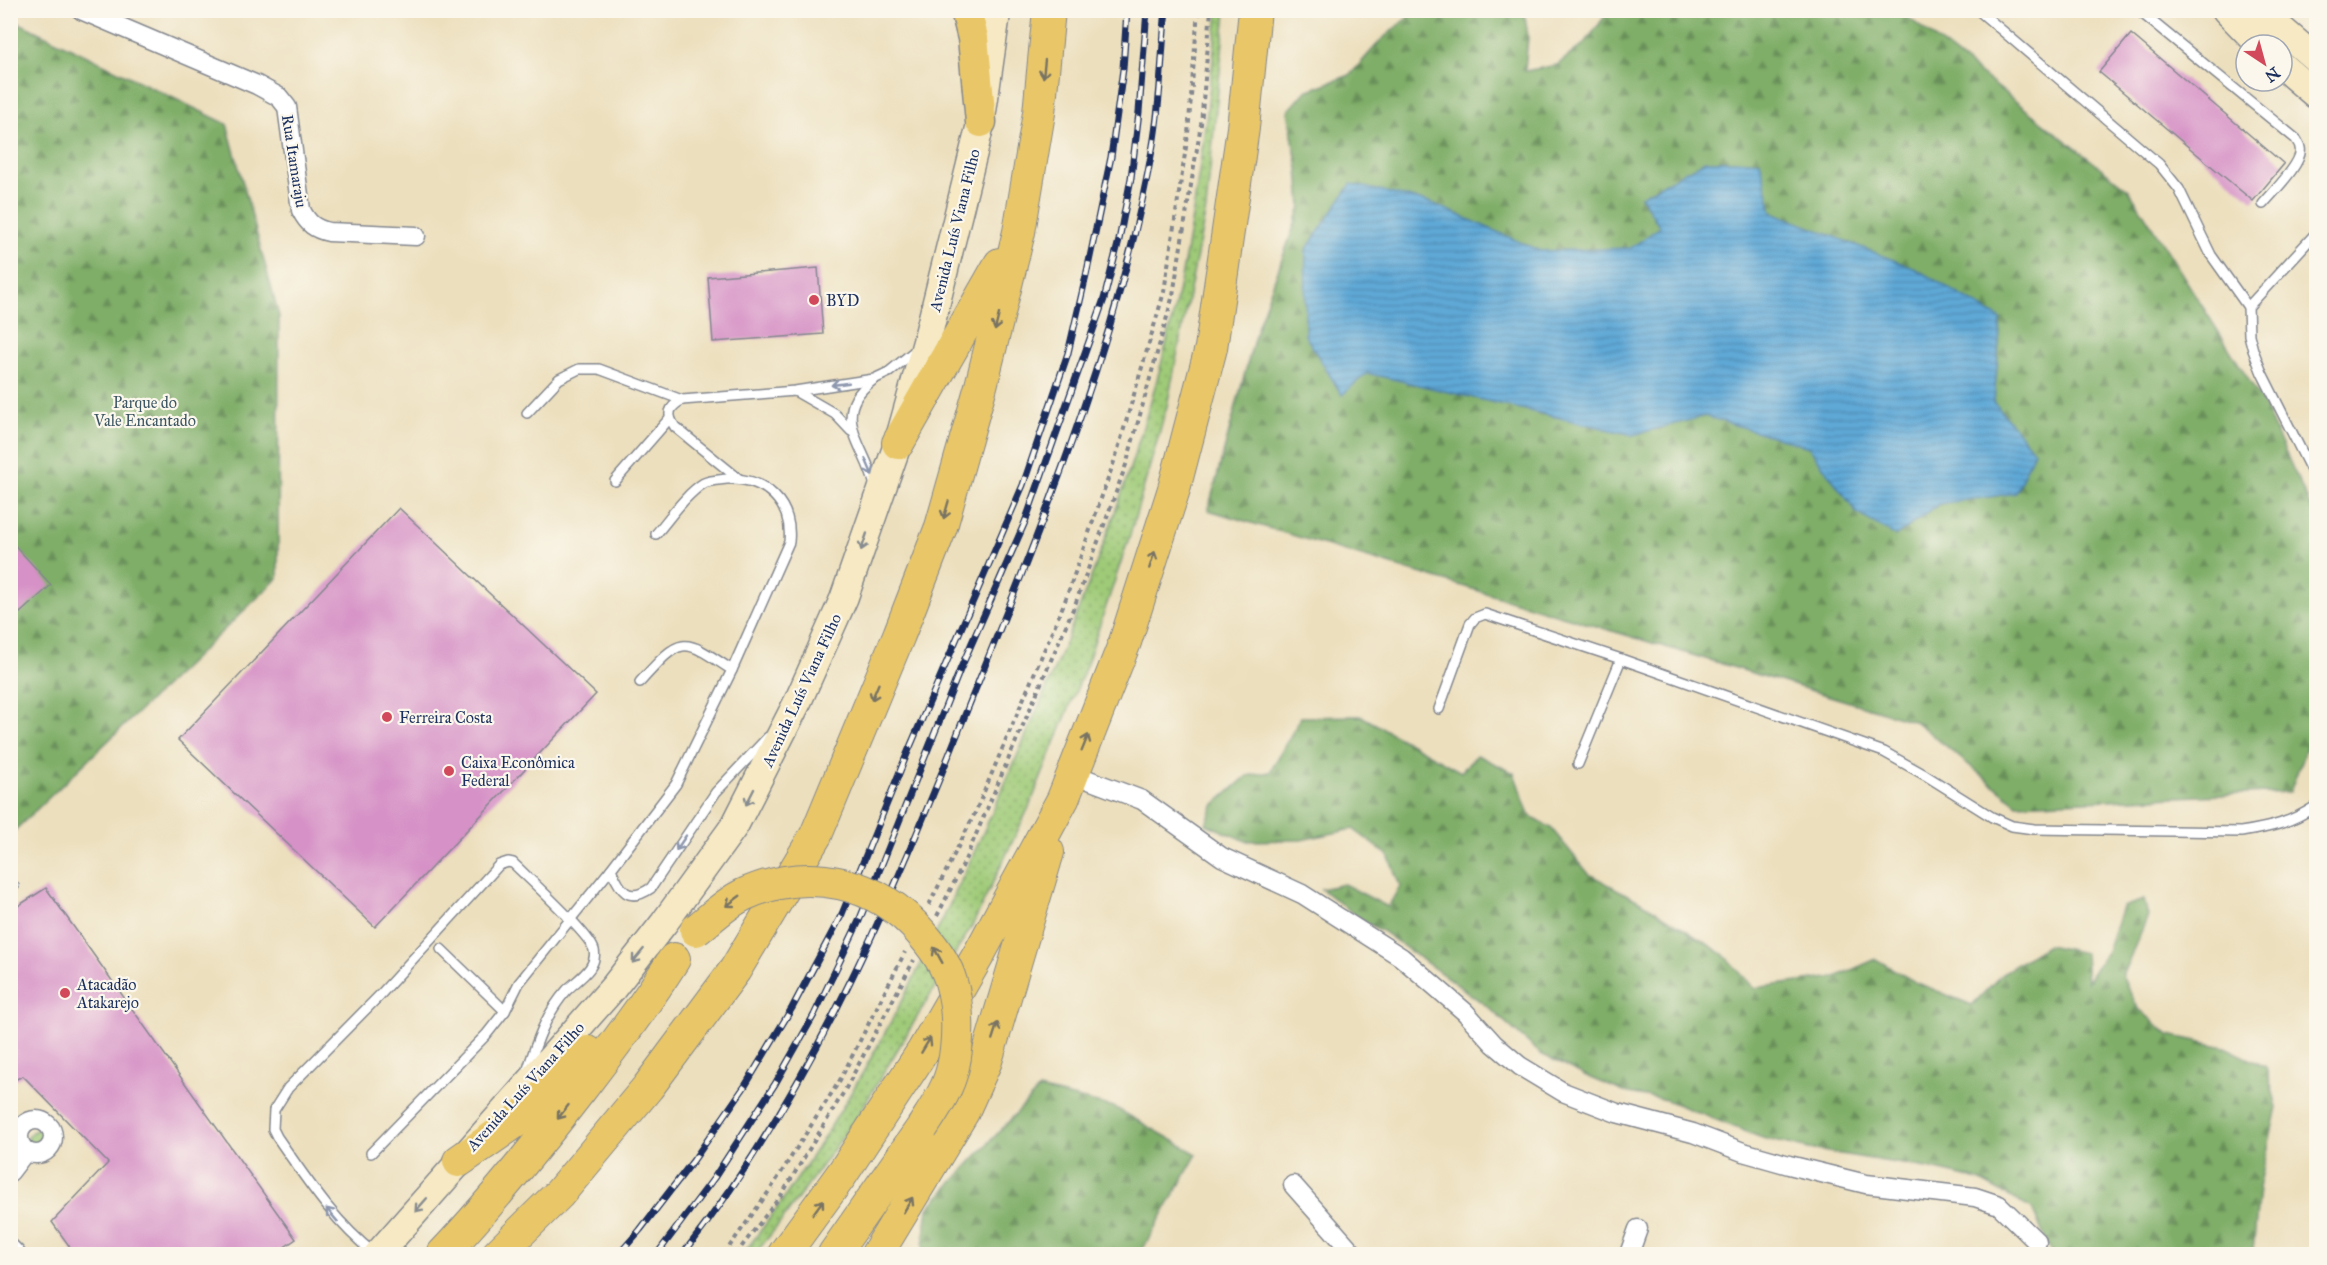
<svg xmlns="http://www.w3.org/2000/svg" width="2327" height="1265" font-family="'IM FELL Great Primer',serif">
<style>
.grass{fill:url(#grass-dots);stroke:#5d7c6a;stroke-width:1.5}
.forest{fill:url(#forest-firs);stroke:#4d6e63;stroke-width:1.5}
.green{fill:#9fca77;stroke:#5d7c6a;stroke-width:1.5}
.water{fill:url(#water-rules);stroke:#3d6c9a;stroke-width:1.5}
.building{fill:#d691c6}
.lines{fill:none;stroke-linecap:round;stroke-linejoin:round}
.service-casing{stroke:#84878e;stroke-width:12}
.minor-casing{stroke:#84878e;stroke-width:21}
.secondary-casing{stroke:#84878e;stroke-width:30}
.primary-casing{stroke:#84878e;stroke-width:33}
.trunk-casing{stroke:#84878e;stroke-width:34}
.path{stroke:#84878e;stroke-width:4;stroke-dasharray:4.5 4.5;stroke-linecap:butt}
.service{stroke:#fff;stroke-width:9}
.minor{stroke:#fff;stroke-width:18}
.secondary{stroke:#f6e9c3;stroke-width:27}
.primary{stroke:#e9c769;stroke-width:30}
.trunk{stroke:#e9c769;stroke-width:32}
.rail-casing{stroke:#1b2f5e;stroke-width:7}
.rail{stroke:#fbf7ec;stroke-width:4.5;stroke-dasharray:14;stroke-linecap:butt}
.trunk-bridge-casing{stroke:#84878e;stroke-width:34;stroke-linecap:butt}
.trunk-bridge{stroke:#e9c769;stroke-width:32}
.oneway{stroke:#787363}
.oneway2{stroke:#8d97ae}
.oneway3{stroke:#888c90}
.poi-dot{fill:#d1495b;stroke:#fbf7ec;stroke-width:2}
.labels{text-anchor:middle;stroke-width:4.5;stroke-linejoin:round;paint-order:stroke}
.street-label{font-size:16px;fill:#1b2f5e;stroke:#fbf7ec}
.poi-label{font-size:16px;fill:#1b2f5e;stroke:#fbf7ec;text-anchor:start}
.park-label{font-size:16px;fill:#3c5664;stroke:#fbf7ec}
</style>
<defs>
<pattern id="grass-dots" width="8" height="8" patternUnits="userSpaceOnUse" patternTransform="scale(1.5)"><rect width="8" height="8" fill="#9fca77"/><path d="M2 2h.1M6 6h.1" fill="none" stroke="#81a465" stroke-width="1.8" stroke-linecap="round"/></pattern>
<pattern id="forest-firs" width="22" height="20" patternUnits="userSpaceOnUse" patternTransform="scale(1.5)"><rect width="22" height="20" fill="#7fae68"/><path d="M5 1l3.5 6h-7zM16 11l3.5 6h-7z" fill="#678e59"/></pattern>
<pattern id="water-rules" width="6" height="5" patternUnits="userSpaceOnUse" patternTransform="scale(1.5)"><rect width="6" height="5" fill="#5fa9d7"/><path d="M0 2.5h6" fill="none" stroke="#4e8ab2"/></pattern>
</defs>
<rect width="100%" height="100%" fill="#fbf7ec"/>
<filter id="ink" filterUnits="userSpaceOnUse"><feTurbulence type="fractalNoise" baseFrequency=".0167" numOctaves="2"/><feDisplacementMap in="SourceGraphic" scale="12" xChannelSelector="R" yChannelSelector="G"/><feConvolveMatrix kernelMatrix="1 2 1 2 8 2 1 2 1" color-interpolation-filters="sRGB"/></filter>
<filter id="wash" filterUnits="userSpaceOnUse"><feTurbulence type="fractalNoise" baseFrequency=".008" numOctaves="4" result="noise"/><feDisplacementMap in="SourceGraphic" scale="24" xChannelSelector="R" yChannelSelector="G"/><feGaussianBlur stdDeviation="1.35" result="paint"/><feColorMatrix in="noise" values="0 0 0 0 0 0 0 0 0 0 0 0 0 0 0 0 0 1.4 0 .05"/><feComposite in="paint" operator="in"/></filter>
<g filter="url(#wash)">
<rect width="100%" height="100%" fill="#ecdfbd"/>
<path class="grass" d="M1218,11H1226L1206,209L1167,406L1130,535L1086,666L1030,805L973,924L857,1117L783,1219L755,1254H743C846,1121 923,967 992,813C1052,678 1111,540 1152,397C1189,271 1205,140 1218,11Z"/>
<g class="forest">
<path d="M1424,10L1524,11L1528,36L1525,71L1557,65L1585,43L1609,11H1900L2129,190L2261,399L2316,519V721L2290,792L2017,804L1916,722L1208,510L1257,328L1301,207L1298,169L1288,111L1306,91L1350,75L1381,40L1412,14Z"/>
<path d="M11,19L227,124L279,316L278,578L11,834L10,515L14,511L10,507Z"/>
<path d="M1361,716L1461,772L1477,755L1514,773L1529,815L1551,828L1589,874L1648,906L1723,954L1754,988L1836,977L1876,959L1915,982L1972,1005L2004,972L2048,945L2085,953L2087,982L2107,951L2122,907L2144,900L2148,916L2122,976L2138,1008L2169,1035L2225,1047L2266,1067L2277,1107L2259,1188L2253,1251L2255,1254H2052L2032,1209L1979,1180L1927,1168L1809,1149L1762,1138L1666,1100L1624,1092L1582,1074L1541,1054L1488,1007L1382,931L1365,922L1321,889L1344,884L1388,907L1400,886L1388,855L1353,829L1301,840L1246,841L1206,824L1213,806L1247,776L1270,772L1301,717Z"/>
<path d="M1039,1089L1114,1107L1197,1154L1140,1254H922L928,1208Z"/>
</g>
<circle class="green" cx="38" cy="1140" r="10"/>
<path class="water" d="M1705,161H1760L1772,212L1916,269L2001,319L1994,402L2034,451L2016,493L1939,504L1896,536L1857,513L1809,447L1705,416L1633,435L1367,373L1342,395L1305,335L1306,250L1351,184L1432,203L1540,251L1631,248L1660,227L1641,196Z"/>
<g id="blocks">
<g class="building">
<path d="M2131,34L2284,164L2253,201L2099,72Z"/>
<path d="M818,268L823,334L713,342L708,277Z"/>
<path d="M399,508L596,694L375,927L178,740Z"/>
<path d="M10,540L51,585L20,613L10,604Z"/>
<path d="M46,888L296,1239L274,1254H75L52,1222L108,1163L23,1076L10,1082V911Z"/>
</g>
</g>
</g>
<g filter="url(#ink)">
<use href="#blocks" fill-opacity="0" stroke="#84878e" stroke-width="1.5"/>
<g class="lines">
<defs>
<g id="service">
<path d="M1978,10L2159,164L2179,189L2211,255L2248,307"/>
<path d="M2138,10L2296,139C2297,142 2300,144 2300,148C2304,162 2272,193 2263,204"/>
<path d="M2316,233L2248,307L2249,335L2253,350L2262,373L2316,480"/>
<path d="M872,381C828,414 866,447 875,486"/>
<path d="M795,391L835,414L851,431"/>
<path d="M682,400C669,407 666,414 675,427L739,479"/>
<path d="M527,413L559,379L579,369H599L682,400L795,391L874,379L889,372L916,350"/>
<path d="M615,481L669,419"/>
<path d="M656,534C669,519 687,493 704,483C710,480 720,480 727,479C765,477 793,503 789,542L732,670L676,784L611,869C620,890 628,904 651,888L716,792L768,737"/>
<path d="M640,682C682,636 681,636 732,670"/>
<path d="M1439,709L1470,624L1475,618L1485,614L1621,659L1884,752L1925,775L1992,817L2012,826L2034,829L2241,832C2272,827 2290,823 2316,806"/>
<path d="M1578,764L1621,659"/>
<path d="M10,883L14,886"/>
<path d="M441,949L505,1011"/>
<path d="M371,1153L486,1035L505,1011L519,983L611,869"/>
<path d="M375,1254C334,1222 307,1180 277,1137L273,1129L274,1110L288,1088L380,995L499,865L508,862L513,863C528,878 590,934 594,950C598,968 578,979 567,990C546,1013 536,1043 527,1072"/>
</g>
<g id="minor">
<path d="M81,10L257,85L279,97L287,107L301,210C308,224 315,229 329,232L416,236"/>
<path d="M1073,774L1142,800L1222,857L1302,894L1401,957L1465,1012L1494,1044L1520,1066L1563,1092L1617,1113L1693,1133L1743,1152L1789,1165L1866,1184L1975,1197L1999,1205L2037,1242"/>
<circle cx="36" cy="1137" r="17"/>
<path d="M10,1172L26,1151"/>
<path d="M1293,1185L1354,1254"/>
<path d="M10,1248L16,1254"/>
<path d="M1629,1254L1638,1229"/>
</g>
<g id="secondary">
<path d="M2226,10L2260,45"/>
<path d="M2259,10L2316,59"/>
<path d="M2282,66L2316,95"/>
<path d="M378,1254L613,988L664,923L735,825L798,701L844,598L898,443L927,340L981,122L997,10"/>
</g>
<path id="primary" d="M966,10L973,38L981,122"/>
<g id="trunk">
<path d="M898,443L1000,264"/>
<path d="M459,1161L518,1120L588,1052"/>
<path d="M443,1254C492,1202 537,1146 581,1089C613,1047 645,1005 674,959"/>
<path d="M498,1254L559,1194L648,1087L735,970L816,835L899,635L941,527L981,386L1019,232L1039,113L1049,10"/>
<path d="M784,1254L842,1174L923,1051L979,954L1063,799L1125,642L1174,489L1211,348L1243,128L1255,10"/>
<path d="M834,1254L922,1128"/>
<path d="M877,1254L963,1112L986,1061L1048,852"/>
</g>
</defs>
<use href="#service" class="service-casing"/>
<use href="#minor" class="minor-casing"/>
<use href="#secondary" class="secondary-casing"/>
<use href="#primary" class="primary-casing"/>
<use href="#trunk" class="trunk-casing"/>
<g class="path">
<path d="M929,905L975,813L1065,601L1116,456L1164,292L1188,134L1198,10"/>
<path d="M937,916L962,867L1076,602L1127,462L1173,295L1201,124L1211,10"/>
<path d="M724,1254L772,1187L840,1080L905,952"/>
<path d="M736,1254L782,1194L845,1090L914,960"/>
</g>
<use href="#service" class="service"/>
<use href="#minor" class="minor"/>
<use href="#secondary" class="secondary"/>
<use href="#primary" class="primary"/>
<use href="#trunk" class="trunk"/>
<defs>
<g id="rail">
<path d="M619,1254L640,1230L693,1161L745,1086L792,1008L842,914L907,754L1023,485L1068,353L1086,276L1111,157L1123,69L1127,10"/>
<path d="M657,1254L714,1178L775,1084L814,1015L859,921L960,670L1025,522L1104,299L1119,240L1131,178L1139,112L1147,10"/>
<path d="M683,1254C811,1092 891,901 967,710C1041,527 1119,341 1153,145C1161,101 1161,55 1166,10"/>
</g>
</defs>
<use href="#rail" class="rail-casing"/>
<use href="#rail" class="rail"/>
<defs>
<path id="trunk-bridge" d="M696,930C710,919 726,903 743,895C808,865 878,881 923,935C935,949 946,964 951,982C959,1008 959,1041 953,1067C948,1090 934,1109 922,1128"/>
</defs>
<use href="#trunk-bridge" class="trunk-bridge-casing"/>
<use href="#trunk-bridge" class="trunk-bridge"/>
</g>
<defs><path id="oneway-shaft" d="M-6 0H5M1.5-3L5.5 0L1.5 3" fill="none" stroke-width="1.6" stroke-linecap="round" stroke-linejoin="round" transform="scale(1.5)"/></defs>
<g class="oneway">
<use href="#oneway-shaft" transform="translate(1044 69) rotate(96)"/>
<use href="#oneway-shaft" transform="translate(997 322) rotate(104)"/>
<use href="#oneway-shaft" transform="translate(946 510) rotate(106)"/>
<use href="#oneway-shaft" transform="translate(1152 560) rotate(-72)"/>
<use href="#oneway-shaft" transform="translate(875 692) rotate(113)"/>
<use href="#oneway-shaft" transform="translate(1085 743) rotate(-68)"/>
<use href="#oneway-shaft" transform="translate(733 901) rotate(144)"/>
<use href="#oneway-shaft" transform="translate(938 955) rotate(-119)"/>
<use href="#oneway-shaft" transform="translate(995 1031) rotate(-72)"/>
<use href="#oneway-shaft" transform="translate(926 1045) rotate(-59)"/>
<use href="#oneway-shaft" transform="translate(563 1112) rotate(128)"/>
<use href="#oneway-shaft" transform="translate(908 1205) rotate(-59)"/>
<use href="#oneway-shaft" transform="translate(818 1207) rotate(-54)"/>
</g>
<g class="oneway2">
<use href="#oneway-shaft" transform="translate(840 384) rotate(172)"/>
<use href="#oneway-shaft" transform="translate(869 467) rotate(67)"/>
<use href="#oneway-shaft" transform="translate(681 843) rotate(124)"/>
<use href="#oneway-shaft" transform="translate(332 1215) rotate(-130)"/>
</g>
<g class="oneway3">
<use href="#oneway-shaft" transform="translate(864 542) rotate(109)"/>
<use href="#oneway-shaft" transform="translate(750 797) rotate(117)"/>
<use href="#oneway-shaft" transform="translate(638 956) rotate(129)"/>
<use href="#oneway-shaft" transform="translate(421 1205) rotate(131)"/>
</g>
</g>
<g class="poi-dot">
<circle cx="814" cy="300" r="6"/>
<circle cx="387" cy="717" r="6"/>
<circle cx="449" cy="771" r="6"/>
<circle cx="65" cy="993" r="6"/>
</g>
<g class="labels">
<g class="street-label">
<text transform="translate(295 161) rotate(81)" y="6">Rua Itamaraju</text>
<text transform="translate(954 230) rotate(-76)" y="6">Avenida Luís Viana Filho</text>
<text transform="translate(801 690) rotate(-65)" y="6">Avenida Luís Viana Filho</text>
<text transform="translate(525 1086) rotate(-48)" y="6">Avenida Luís Viana Filho</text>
</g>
<g class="poi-label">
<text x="826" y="306">BYD</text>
<text x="399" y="723">Ferreira Costa</text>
<text x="461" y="768">Caixa Econômica<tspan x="461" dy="18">Federal</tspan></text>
<text x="77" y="990">Atacadão<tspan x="77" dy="18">Atakarejo</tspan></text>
</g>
<g class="park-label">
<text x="145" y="408">Parque do<tspan x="145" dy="18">Vale Encantado</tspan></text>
</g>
</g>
<rect width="2327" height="1265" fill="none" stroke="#fbf7ec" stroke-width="36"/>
<g transform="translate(2264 63) rotate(144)"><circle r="28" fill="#fbf7ec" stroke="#a1a7b3" stroke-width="1.5"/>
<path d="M0-4.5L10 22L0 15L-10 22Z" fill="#d1495b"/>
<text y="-9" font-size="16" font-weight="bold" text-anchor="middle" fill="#1b2f5e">N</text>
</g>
</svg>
